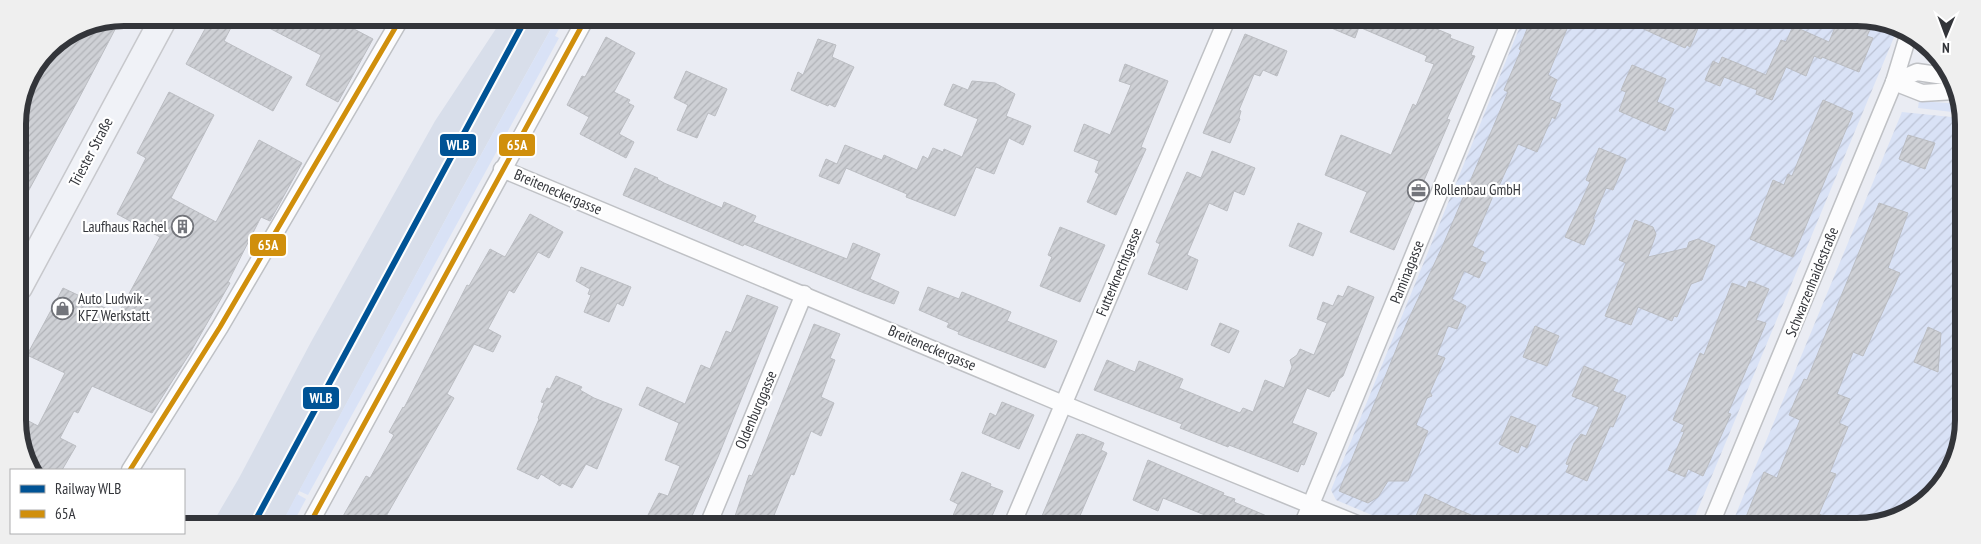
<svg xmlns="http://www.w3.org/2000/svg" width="1981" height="544" font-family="'PT Sans Narrow',sans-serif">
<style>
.built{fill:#d8deea}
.green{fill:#d9e2f6}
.garden{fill:url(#garden-furrows)}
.building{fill:url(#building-hatch);stroke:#bbbdc2}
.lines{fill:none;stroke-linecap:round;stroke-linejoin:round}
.street-casing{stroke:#bfc1c5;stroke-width:19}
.primary-casing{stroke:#c7c8cc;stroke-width:29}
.street{stroke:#fcfcfd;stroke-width:16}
.primary{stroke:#f0f2f7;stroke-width:26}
.bus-1-casing{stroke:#fff;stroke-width:9}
.bus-1{stroke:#d08f0c;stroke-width:5}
.rail-1-casing{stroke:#fff;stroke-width:10}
.rail-1{stroke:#005395;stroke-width:6}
.labels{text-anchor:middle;stroke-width:4.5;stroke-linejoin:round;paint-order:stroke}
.street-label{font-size:15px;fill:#33353a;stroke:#fff}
.poi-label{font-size:15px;fill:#33353a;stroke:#fff;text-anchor:start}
.rim{fill:none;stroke:#33353a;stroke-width:6}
.line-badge{stroke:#fff;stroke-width:2}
.badge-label{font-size:14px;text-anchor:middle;font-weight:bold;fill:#fff}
</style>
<defs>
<pattern id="garden-furrows" width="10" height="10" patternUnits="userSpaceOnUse" patternTransform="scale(1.25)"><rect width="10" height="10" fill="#d9e2f6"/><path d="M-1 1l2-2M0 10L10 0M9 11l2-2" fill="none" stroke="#bbc2d4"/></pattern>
<pattern id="building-hatch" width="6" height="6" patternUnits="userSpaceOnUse" patternTransform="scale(1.25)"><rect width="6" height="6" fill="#ced0d5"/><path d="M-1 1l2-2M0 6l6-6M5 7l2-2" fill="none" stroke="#b1b3b8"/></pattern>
</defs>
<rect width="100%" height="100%" fill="#eaecf3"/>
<path class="built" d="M503,18H557L462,189L281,525L212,524L239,478L311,342L435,121Z"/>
<g class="green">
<path d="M557,18H565L555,36L559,38L308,495L299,491L462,189Z"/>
<path d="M1919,101L1961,104V113L1918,108Z"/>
<path d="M297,494L306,499L292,525H281Z"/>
</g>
<g class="garden">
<path d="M1523,19L1878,20L1897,30L1691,526H1398L1336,500L1331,490Z"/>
<path d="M1902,112L1961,118V441L1927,500L1863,526H1731Z"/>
</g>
<g class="building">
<path d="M121,18L77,102L18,210V118L26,83L49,49L84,26Z"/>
<path d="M211,18H236L224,41L292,77L273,111L186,64Z"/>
<path d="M250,18H333L373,39L338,102L306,85L321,55Z"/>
<path d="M1310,19H1430L1427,25L1451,35L1450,38L1474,47L1471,55L1475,56L1447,119L1450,120L1394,250L1350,232L1367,192L1325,175L1341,135L1391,155L1413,104L1416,106L1434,64L1425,61L1427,56L1359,27L1355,38Z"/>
<path d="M1531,19H1571L1548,75L1557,80L1549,99L1561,104L1555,119L1552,117L1537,152L1518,144L1494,197L1493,196L1472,246L1484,252L1480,261L1486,263L1479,278L1464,271L1452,299L1466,306L1457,329L1448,326L1437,355L1445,358L1430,392L1432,396L1427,398L1416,425L1428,431L1408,481H1388L1378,497L1368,503L1339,491L1406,325L1443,245L1508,92L1504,90L1521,50L1519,49Z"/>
<path d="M1622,19H1702L1690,47L1687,45L1685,48Z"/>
<path d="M1838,20H1874L1867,36L1873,38L1859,72L1822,57L1821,59L1814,56L1806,76L1786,67L1772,100L1756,94L1757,90L1724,77L1720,86L1705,80L1713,61L1719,64L1722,57L1766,75L1781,40L1786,42L1793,26L1829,42Z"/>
<path d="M1245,34L1287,51L1277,76L1263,70L1260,76L1254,74L1239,110L1241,111L1239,118L1240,119L1230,143L1203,133Z"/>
<path d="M606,37L635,53L614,92L630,100L628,103L634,106L619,134L634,142L626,158L580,134L589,117L567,105L582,76L585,77Z"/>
<path d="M818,39L836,45L832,57L854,67L835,107L829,104L828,106L791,90L798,72L803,75Z"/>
<path d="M1125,64L1168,81L1141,147L1146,149L1116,215L1087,202L1099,174L1095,172L1099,161L1074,151L1084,124L1110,135L1131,85L1119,81Z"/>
<path d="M1632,65L1666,79L1657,102L1674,109L1665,131L1619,111L1626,92L1621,90Z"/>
<path d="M686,71L727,89L715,116L708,113L697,138L677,130L688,105L674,98Z"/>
<path d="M972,81L995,83L1015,94L1006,116L1031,126L1023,145L1009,138L994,174L976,167L955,216L906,197L907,194L846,168L839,184L819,176L826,159L837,164L845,145L882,160L884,155L917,170L923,156L928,159L933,148L943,152L944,149L962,157L978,119L944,105L953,84L968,90Z"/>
<path d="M169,92L214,115L171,198L216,222L259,140L302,163L270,221L261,217L228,282L230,283L190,353L152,413L92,386L78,413L74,411L60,438L76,446L62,470H36L20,441L19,416L38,426L65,373L27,355L63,288L118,314L160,237L117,214L146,158L137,153Z"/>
<path d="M1823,100L1853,113L1793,257L1750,239L1773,180L1784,185L1788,174L1792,176Z"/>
<path d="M1908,135L1935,143L1925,169L1899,159Z"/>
<path d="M1599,148L1626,159L1613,190L1606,188L1593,219L1595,220L1584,245L1565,237L1590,182L1586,180Z"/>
<path d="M1212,151L1255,168L1244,195L1234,191L1227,211L1209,203L1187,255L1198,260L1187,290L1148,274L1160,244L1156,242L1187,172L1201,178Z"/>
<path d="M635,168L658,178L657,179L664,183L722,208L724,202L756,216L753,222L847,259L853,243L880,254L870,279L899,292L894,304L864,293L744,244L743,246L623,195Z"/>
<path d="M1879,203L1908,213L1888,268L1900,273L1863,356L1853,352L1837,394L1850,399L1839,423L1848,427L1830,472L1836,474L1819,514L1848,526H1749L1746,517L1764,472L1777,478L1783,462L1800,420L1789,415L1804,379L1807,380Z"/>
<path d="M530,214L563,232L549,258L538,252L514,293L509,290L488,329L501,336L493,352L474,344L447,394L454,398L381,525H338L366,476L370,478L394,435L389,432L403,407L404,408L467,285L469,286L490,249L505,257Z"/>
<path d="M1635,220L1653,227L1656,234L1648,257L1687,248L1689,242L1698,239L1715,246L1702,280L1691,284L1677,317L1674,316L1672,321L1638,307L1631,325L1605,316L1626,263L1619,260Z"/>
<path d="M1298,223L1322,233L1313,256L1289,246Z"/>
<path d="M1060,227L1105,245L1080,302L1040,286L1052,257L1048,255Z"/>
<path d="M581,267L631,287L623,306L617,303L609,322L584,312L591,295L588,294L590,289L576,281Z"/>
<path d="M1749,281L1769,289L1756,320L1766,323L1728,413L1731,414L1703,476L1688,469L1685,477L1668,470L1684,432L1681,431L1684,425L1673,420L1700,353L1704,355L1732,283L1746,288Z"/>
<path d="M1348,286L1374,297L1343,376L1339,379L1334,391H1332L1329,397L1307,388L1292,423L1317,433L1304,465L1301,464L1298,472L1229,445L1228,447L1213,441L1180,428L1182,424L1094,390L1107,360L1135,372L1139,361L1183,379L1179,388L1240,413L1243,408L1253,412L1265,380L1284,388L1292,367L1290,360L1297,355L1300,349L1314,355L1327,323L1317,319L1323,302L1333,306L1338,295L1343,297Z"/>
<path d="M928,287L959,299L962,292L1011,312L1007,321L1057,341L1045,368L958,334L959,332L947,327L949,323L919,310Z"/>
<path d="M747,295L778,307L718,457L688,525H643L659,493L668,496L680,466L665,460L679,423L639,405L647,387L685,404L701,365L710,369L726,331L731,333Z"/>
<path d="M1220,323L1239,331L1229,353L1211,345Z"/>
<path d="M814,324L840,334L830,358L835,360L821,397L834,403L821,436L811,431L794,475L791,474L770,525H732L749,475L752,476Z"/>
<path d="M1535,326L1559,336L1547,366L1523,357Z"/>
<path d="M1928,327L1941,333L1938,372L1914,362Z"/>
<path d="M1584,366L1618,380L1613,391L1626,396L1613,427L1610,426L1587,481L1566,472L1569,465L1566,464L1574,443L1581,434L1586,436L1599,407L1572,396Z"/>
<path d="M556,376L582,387L580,390L594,398L622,409L597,469L586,464L572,488L562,483L560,486L541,474L538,479L517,469L539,419L538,418L544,403L541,402L547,388L550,389Z"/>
<path d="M1002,402L1034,415L1019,449L982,433L990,413L996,416Z"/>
<path d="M1511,416L1536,426L1527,448L1521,445L1518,453L1499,444Z"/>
<path d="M1077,434L1081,435L1082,434L1104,443L1101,450L1107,453L1076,525H1065L1042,516Z"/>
<path d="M1148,460L1224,493L1223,495L1235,499L1234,502L1290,526H1209L1212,518L1163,498L1158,511L1133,500Z"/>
<path d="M962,472L991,484L990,486L1003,491L988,525H949L958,504L950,500Z"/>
<path d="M1425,494L1457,509L1497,526H1426L1414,521Z"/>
</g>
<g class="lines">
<defs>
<g id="street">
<path d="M1894,82L1922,93L1955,91"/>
<path d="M1894,82L1917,72L1944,76"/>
<path d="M502,169L1063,404L1362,526"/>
<path d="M130,470L220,327L401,18"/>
<path d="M309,525L586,18"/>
<path d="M708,525L804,294"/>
<path d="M1012,525L1227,19"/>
<path d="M1302,526L1511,19"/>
<path d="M1710,526L1894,82L1908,36"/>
</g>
<path id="primary" d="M19,287L164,18"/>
</defs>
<use href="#street" class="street-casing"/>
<use href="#primary" class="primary-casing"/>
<use href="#street" class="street"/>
<use href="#primary" class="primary"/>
<defs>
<g id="bus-1">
<path d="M130,470L220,327L401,18"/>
<path d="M309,525L586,18"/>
</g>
</defs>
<use href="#bus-1" class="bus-1-casing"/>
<use href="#bus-1" class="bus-1"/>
<defs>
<path id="rail-1" d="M253,525L526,18"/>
</defs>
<use href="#rail-1" class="rail-1-casing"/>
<use href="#rail-1" class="rail-1"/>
</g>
<defs>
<symbol id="office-ring" viewBox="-11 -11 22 22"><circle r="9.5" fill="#fff" stroke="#73757b" stroke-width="1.5"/><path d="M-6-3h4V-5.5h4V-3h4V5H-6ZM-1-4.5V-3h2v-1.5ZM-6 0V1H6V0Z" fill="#73757b"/></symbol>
<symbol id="building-ring" viewBox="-11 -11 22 22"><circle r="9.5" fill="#fff" stroke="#73757b" stroke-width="1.5"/><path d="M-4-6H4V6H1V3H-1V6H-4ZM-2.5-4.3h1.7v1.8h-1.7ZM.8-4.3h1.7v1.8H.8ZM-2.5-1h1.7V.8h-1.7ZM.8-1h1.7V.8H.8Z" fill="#73757b"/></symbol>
<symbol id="shop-ring" viewBox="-11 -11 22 22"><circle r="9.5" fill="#fff" stroke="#73757b" stroke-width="1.5"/><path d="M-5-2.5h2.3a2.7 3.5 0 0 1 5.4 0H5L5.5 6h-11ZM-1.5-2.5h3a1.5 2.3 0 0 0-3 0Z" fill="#73757b"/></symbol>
</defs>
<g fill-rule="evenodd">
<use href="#office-ring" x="1406" y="178" width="25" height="25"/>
<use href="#building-ring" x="170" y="214" width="25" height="25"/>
<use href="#shop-ring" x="50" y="296" width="25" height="25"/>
</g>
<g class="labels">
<g class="street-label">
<text transform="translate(91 152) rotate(-62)" y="5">Triester Straße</text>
<text transform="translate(558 192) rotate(23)" y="5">Breiteneckergasse</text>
<text transform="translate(1119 272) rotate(-67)" y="5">Futterknechtgasse</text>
<text transform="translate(1407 272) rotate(-68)" y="5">Paminagasse</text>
<text transform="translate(1812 282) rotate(-68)" y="5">Schwarzenhaidestraße</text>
<text transform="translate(932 348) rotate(23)" y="5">Breiteneckergasse</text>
<text transform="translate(756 410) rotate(-67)" y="5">Oldenburggasse</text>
</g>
<g class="poi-label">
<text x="1434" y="195">Rollenbau GmbH</text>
<text x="167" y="232" text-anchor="end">Laufhaus Rachel</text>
<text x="78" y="304">Auto Ludwik -<tspan x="78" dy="17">KFZ Werkstatt</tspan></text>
</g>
</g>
<path d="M0 0H1981V544H0ZM124 26H1857A98 98 0 0 1 1955 124V420A98 98 0 0 1 1857 518H124A98 98 0 0 1 26 420V124A98 98 0 0 1 124 26Z" fill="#efefef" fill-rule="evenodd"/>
<path class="rim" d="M124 26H1857A98 98 0 0 1 1955 124V420A98 98 0 0 1 1857 518H124A98 98 0 0 1 26 420V124A98 98 0 0 1 124 26Z"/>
<g class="line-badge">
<rect x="439" y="133" width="38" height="24" rx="5" fill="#005395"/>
<rect x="498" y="133" width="38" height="24" rx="5" fill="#d08f0c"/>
<rect x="249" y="233" width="38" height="24" rx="5" fill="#d08f0c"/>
<rect x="302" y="386" width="38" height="24" rx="5" fill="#005395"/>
</g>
<g class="badge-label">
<text x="458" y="150">WLB</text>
<text x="517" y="150">65A</text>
<text x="268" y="250">65A</text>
<text x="321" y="403">WLB</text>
</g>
<rect x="10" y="469" width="175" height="65" fill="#ffffff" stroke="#adaeb0"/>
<rect x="20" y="485" width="25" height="8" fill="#005395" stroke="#adaeb0"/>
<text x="55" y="494" font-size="15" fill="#33353a">Railway WLB</text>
<rect x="20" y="510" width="25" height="8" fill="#d08f0c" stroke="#adaeb0"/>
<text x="55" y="519" font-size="15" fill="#33353a">65A</text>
<g transform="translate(1946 35) rotate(181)" stroke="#ffffff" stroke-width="4" paint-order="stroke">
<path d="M0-4L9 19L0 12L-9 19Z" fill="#33353a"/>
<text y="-8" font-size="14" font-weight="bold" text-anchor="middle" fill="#33353a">N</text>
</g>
</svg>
